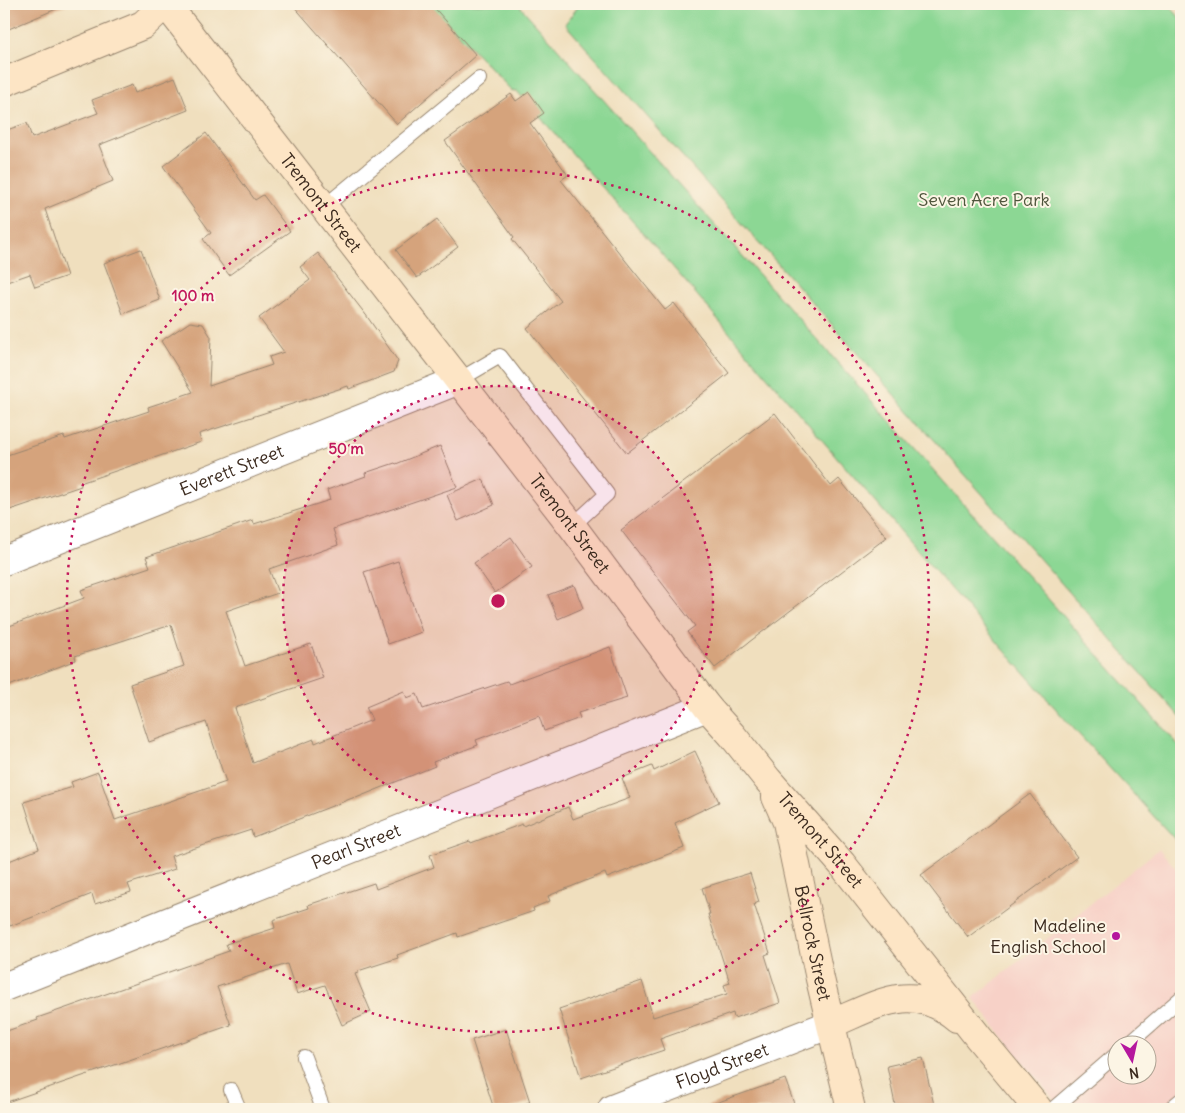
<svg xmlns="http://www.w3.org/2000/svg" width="1185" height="1113" font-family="Delius,sans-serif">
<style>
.built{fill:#f7d1c7;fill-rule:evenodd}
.green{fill:#8cd794;stroke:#648059}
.building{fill:#d5a37c}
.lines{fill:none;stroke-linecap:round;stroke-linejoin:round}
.lane-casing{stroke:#96846e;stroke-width:16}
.street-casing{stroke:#96846e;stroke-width:30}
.secondary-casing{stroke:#96846e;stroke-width:30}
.lane{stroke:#fff;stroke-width:14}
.street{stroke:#fff;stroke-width:28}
.secondary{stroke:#fde5c5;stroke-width:28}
.ring{fill:none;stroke:#c2185b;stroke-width:2.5;stroke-dasharray:2.5 5}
.poi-dot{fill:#b5179e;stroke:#fcf5e5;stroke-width:2}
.labels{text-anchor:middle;stroke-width:4;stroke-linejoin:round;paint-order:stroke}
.park-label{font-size:18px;fill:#4f553c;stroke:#fcf5e5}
.street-label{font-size:18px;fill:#3b2a1e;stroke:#fcf5e5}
.poi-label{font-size:18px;fill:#3b2a1e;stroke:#fcf5e5;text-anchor:end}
.centre{fill:#c2185b;stroke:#fcf5e5;stroke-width:2.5}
.ring-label{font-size:15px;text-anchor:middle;font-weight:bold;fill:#c2185b;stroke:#fcf5e5;stroke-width:4;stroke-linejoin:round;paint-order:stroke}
</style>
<rect width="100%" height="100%" fill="#fcf5e5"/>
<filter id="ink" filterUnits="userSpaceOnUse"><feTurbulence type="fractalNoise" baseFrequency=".02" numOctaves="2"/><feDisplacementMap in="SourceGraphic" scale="10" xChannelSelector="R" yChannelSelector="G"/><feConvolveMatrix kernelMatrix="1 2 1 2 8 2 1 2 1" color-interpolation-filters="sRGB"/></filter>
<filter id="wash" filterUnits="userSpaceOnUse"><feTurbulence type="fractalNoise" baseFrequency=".0096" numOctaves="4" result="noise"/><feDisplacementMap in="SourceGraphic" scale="20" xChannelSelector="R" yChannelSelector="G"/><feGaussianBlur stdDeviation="1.12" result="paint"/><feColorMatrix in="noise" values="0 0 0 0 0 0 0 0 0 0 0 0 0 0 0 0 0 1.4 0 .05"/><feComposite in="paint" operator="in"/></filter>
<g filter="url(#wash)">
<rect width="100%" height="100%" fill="#f0dfbe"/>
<path class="built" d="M1159,849L1181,874V1109H1062L1009,1045L973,998ZM1118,1046H1148V1076H1118Z"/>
<g class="green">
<path d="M430,4H518L1181,748V846L1063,717L948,586L659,251L516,90L513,92Z"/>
<path d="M580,4H1168L1181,19V718L565,24Z"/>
</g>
<g id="blocks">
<g class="building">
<path d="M4,4H68L4,31Z"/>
<path d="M292,4H431L476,55L397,124Z"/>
<path d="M175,77L188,110L99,145L113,181L45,209L67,276L35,287L30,274L4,283V131L27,123L32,138L98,113L92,100L132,85L135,93Z"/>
<path d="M529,92L544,113L530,123L568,175L561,180L665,310L674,303L729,373L627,453L527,328L561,301L512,239L514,237L445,141L511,94L516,101Z"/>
<path d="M206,133L255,200L263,195L290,231L229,275L203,239L211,233L163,166Z"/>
<path d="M437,219L458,247L417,278L396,250Z"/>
<path d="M141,249L160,300L123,314L104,263Z"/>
<path d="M318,253L366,315L398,361L394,372L349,389L348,386L199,434L201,442L80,483L81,486L4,512V456L64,436L65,439L149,411L148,407L193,392L161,341L190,322L203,324L211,337L209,386L272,365L269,357L284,352L259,318L310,280L300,267Z"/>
<path d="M775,413L831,486L839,479L887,537L715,668L687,632L695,626L621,530Z"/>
<path d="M440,446L457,487L333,529L338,545L269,569L278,593L226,611L245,666L311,644L323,678L235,708L253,763L314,739L315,743L372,720L366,707L404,691L407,698L417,694L423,709L507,681L509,684L610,647L627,698L578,713L580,718L544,731L539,716L476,740L478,745L433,762L435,766L356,798L355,797L253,837L251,830L171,856L175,869L128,884L131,892L95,904L92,894L10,926L4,911V863L39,849L24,802L73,787L71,782L98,772L115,820L226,782L206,722L149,742L130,684L184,666L171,625L75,656L76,660L4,688V628L84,598L81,590L150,567L146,557L253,520L254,524L330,500L327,490L366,476L365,473L395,463L396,464Z"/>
<path d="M483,479L494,505L458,521L447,495Z"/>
<path d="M511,537L532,567L495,593L474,563Z"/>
<path d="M398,561L422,632L388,644L364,572Z"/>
<path d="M574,585L583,608L558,619L548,595Z"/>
<path d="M695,751L719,802L675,823L684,848L607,878L605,873L548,896L550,901L533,908L534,911L458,937L457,933L397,955L398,958L358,971V973L355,974L371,1012L342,1025L325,985L297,994L287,964L217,987L231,1025L4,1103V1032L38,1020L37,1018L63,1009L229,951L226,944L275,928L273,920L309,908L308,905L374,883L376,889L434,867L430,855L470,841L471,843L522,824L523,826L568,807L573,819L630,798L622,778L652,766L654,771Z"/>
<path d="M1030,794L1077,857L968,937L921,875Z"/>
<path d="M750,873L759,902L754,904L770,953L765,955L780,1003L734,1018L733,1013L660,1039L664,1050L581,1078L559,1009L642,981L653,1017L727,994L724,985L730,983L708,914H710L702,888Z"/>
<path d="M506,1029L530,1102L508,1109H494L472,1040Z"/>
<path d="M923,1058L935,1109H896L887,1066Z"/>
<path d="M785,1079L796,1109H708L707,1106Z"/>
</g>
</g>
</g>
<g filter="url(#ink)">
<use href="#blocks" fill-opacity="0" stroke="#96846e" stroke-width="1"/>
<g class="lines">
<defs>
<g id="lane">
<path d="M324,207L479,79"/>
<path d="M459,380L500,356L607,494L572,526"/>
<path d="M1126,1046L1181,998"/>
<path d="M304,1057L323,1109"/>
<path d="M231,1090L239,1109"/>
<path d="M1053,1109L1118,1053"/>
<path d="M1170,1109L1181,1100"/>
</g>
<g id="street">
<path id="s1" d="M4,561L459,380"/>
<path id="s2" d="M4,987L707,707"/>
<path id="s3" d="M612,1109L831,1024"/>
</g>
<g id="secondary">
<path id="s4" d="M166,4L572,526L707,707L732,735L768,780L842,864L979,1038L1038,1109"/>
<path d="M4,82L143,25L165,4"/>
<path id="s5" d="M776,797L787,822L820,979L851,1109"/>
<path d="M831,1024C877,1005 912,980 957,1018"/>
</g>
</defs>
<use href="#lane" class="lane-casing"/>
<use href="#street" class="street-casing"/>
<use href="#secondary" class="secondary-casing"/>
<use href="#lane" class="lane"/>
<use href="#street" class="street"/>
<use href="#secondary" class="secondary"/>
</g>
</g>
<circle cx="498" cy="601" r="215" fill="#c2185b" fill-opacity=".12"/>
<g class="ring">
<circle cx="498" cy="601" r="215"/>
<circle cx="498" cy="601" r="431"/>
</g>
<circle class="poi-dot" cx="1116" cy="936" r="5"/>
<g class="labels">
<g class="park-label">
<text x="984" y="206">Seven Acre Park</text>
</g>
<g class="street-label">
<text dy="6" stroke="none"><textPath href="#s4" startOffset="252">Tremont Street</textPath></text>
<text dy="6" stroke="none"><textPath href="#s1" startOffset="245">Everett Street</textPath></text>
<text dy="6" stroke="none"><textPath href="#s4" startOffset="658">Tremont Street</textPath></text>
<text dy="6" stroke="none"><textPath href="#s4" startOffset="1062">Tremont Street</textPath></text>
<text dy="6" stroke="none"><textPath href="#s2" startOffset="379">Pearl Street</textPath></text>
<text dy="6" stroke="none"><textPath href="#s5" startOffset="151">Bellrock Street</textPath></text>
<text dy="6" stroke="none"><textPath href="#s3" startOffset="118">Floyd Street</textPath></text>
</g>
<g class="poi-label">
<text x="1106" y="932">Madeline<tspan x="1106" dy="21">English School</tspan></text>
</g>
</g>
<circle cx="498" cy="601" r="8" class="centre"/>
<g class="ring-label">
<text x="193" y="301">100 m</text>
<text x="346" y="454">50 m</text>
</g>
<rect width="1185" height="1113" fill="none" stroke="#fcf5e5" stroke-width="20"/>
<g transform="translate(1132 1060) rotate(171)"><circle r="24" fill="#fcf5e5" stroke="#afa495"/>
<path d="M0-4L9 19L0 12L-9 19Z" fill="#b5179e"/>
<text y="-8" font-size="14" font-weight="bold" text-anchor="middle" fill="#3b2a1e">N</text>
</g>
</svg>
